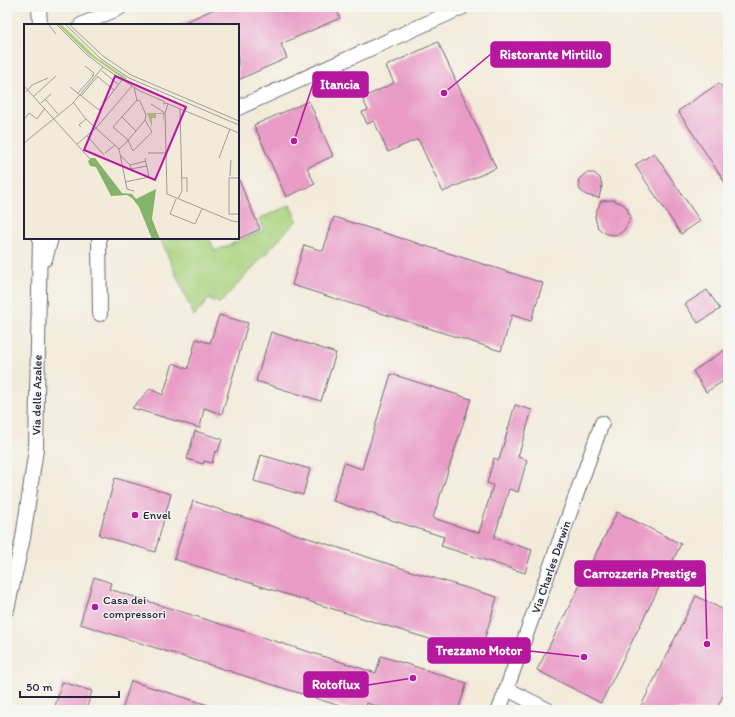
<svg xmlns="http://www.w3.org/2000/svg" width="735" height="717" font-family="Itim,sans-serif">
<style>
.grass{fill:#a8d17c;stroke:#657a5c}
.building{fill:#e99cc6}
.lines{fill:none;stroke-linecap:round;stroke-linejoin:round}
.minor-casing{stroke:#6b6873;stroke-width:16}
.minor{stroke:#fff;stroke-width:14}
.poi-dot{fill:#b5179e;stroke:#f6f6f2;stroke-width:1.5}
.labels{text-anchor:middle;stroke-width:3;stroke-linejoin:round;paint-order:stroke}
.street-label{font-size:12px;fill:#22223b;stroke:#f6f6f2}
.poi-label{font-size:12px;fill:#22223b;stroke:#f6f6f2;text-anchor:start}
.inset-road{fill:none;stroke:#9f9b9a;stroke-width:1}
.view{fill:#b5179e;fill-opacity:0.15;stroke:#b5179e;stroke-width:2}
.inset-edge{fill:none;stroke:#22223b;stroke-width:2}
.leader{fill:none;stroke:#b5179e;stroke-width:1.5}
.callout-dot{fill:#b5179e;stroke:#f6f6f2;stroke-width:1.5}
.callout{fill:#b5179e;stroke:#b5179e;stroke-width:1.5}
.callout-label{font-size:13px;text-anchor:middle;font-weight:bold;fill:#fff}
</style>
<rect width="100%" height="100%" fill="#f6f6f2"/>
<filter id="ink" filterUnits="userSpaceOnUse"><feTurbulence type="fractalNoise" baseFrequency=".025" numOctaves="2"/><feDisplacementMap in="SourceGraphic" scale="8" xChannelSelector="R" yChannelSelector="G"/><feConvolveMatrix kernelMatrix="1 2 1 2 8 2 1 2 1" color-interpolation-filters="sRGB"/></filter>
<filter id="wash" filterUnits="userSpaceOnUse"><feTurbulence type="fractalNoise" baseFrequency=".012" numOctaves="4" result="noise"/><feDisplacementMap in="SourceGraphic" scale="16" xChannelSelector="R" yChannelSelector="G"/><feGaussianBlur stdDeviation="0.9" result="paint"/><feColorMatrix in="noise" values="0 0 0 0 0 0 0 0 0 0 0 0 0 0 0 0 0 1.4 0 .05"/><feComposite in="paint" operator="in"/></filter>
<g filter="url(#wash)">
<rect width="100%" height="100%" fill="#f3ebda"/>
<path class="grass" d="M290,205L297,220L220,303L209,299L194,316L160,238H209L215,251L264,230L259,219Z"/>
<g id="blocks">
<g class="building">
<path d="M219,7H336L340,18L281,44L287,58L238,80V25H178Z"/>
<path d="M438,42L496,168L443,192L418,139L388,152L374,121L367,124L362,112L368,110L362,98L394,83L386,66Z"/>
<path d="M719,83L728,97V187L678,111Z"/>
<path d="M309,101L333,156L307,168L315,184L286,197L254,125Z"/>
<path d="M654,153L700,221L681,234L635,165Z"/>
<path d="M586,173H594L600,178L602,185L599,198L586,195L580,190L578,182L579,179Z"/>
<path d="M238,178L260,229L238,239Z"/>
<path d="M613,200L623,204L627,208L629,213L630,219L624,230L619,234L613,235L607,234L602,231L598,228L595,217L596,212L601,201Z"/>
<path d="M334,217L543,283L531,321L512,315L501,351L292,285L304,245L323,251Z"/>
<path d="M707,290L720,309L698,323L685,304Z"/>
<path d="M219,315L248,323L222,414L204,408L200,428L132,408L150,389L163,395L173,363L188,369L196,339L210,343Z"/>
<path d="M271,332L336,353L321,401L256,381Z"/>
<path d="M728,348V378L706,392L693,371Z"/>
<path d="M391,374L471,399L433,518L479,533L493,485L487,483L494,458L499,460L515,405L532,410L518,457L527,460L518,492L509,489L494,538L532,550L525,573L441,546L444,537L333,501L344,463L362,469Z"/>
<path d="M195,431L222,439L218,452L215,451L212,463L204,461L203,464L187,459Z"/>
<path d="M261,455L310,469L303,495L254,481Z"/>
<path d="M115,478L171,494L155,552L99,535Z"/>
<path d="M193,501L417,573L497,597L480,654L400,630L174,559Z"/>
<path d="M617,512L681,544L601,703L537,670Z"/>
<path d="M94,577L111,583L109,589L376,673L381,656L467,683L458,710H387L367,703L364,710H353L80,624Z"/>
<path d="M696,596L728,612V686L716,710H639Z"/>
<path d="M131,681L218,708L217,710H122Z"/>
<path d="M62,682L92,691L86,710H54Z"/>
</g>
</g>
</g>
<g filter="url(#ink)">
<use href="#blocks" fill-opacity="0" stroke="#6b6873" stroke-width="1"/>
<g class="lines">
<defs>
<g id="minor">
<path d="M39,7L40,25"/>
<path d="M81,25L121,7"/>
<path d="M238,108L463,7"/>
<path d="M99,238L100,314"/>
<path d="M45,259L51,238"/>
<path d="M7,609L23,538L36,449L40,238"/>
<path d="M507,689L548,710"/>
<path d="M499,710L602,423"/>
</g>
</defs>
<use href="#minor" class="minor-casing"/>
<use href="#minor" class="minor"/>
</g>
</g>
<g class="poi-dot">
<circle cx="135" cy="515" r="4"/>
<circle cx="95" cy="607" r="4"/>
</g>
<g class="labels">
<g class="street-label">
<text transform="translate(37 395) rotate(-89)" y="4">Via delle Azalee</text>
<text transform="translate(551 567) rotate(-71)" y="4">Via Charles Darwin</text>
</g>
<g class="poi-label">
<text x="143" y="519">Envel</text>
<text x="103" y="604">Casa dei<tspan x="103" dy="14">compressori</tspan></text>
</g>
</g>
<g transform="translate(24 24)">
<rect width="215" height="215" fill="#f3ebda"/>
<path d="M33,0H37L73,34L103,54L101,56L64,30ZM123,89H140V99L139,90H132V94H128V103Z" fill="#a8d17c"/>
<path d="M67,134H71L98,169L108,170L112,175L132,165L128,195L136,215H128L115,183L108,174L103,171L87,172L72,143L66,142L64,137Z" fill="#86b36c"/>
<path class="inset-road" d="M24,0L32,10M32,0L62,30L79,43L116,67L141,78M41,0L77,35L105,54L215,101M45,0L79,32L107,51L215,97M61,42L70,49L68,52M78,47L95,61M73,52L90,66M0,62L66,135M46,63L75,86L98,56M2,68L8,61L24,54M54,69L70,51M10,72L32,52M57,72L74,52M21,75L34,90M113,76L116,77L122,91L121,96M49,78L62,95L95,125L103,165L110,167M17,79L27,70M127,80L141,89M139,80L142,79L215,109M144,80L141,89L143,170L208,197L215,198M98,93L112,107M0,96L5,89L13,95L21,84M57,103L55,101L62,95M63,112L80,131M0,119L49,79L79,43M53,120L72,104L108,62M95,125L103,118L104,116L112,107L121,96L128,108L109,127L104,116L89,103L113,76L110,64M81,129L91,121M124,129H142M97,132L106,141L122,137M195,134L206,105M106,141L107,145L123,142M206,152L207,136M157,154H163V168M215,154H205V190H215M101,158L125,153L121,134M152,175L146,190L171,200L178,185M154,175L158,167L156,85"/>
<path class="view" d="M91,52L162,83L131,156L60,126Z"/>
<rect width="215" height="215" class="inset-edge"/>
</g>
<path class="leader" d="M444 93L491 54M294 141L313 84M707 644L705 573M584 657L530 651M413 678L368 685"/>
<g class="callout-dot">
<circle cx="444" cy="93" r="4"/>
<circle cx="294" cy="141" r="4"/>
<circle cx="707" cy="644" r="4"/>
<circle cx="584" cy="657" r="4"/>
<circle cx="413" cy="678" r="4"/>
</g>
<g class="callout">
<rect x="491" y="42" width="119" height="25" rx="4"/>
<rect x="313" y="72" width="55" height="25" rx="4"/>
<rect x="575" y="561" width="130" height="25" rx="4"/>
<rect x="428" y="638" width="102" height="25" rx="4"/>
<rect x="304" y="672" width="64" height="25" rx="4"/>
</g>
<g class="callout-label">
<text x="551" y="59">Ristorante Mirtillo</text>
<text x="340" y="89">Itancia</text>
<text x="640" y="578">Carrozzeria Prestige</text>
<text x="479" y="655">Trezzano Motor</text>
<text x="336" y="689">Rotoflux</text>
</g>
<rect width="735" height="717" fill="none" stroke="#f6f6f2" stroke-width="24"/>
<path d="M20 691v6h99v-6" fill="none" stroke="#22223b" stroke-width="2"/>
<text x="26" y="691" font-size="12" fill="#22223b" stroke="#f6f6f2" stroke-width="3" paint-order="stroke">50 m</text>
</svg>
